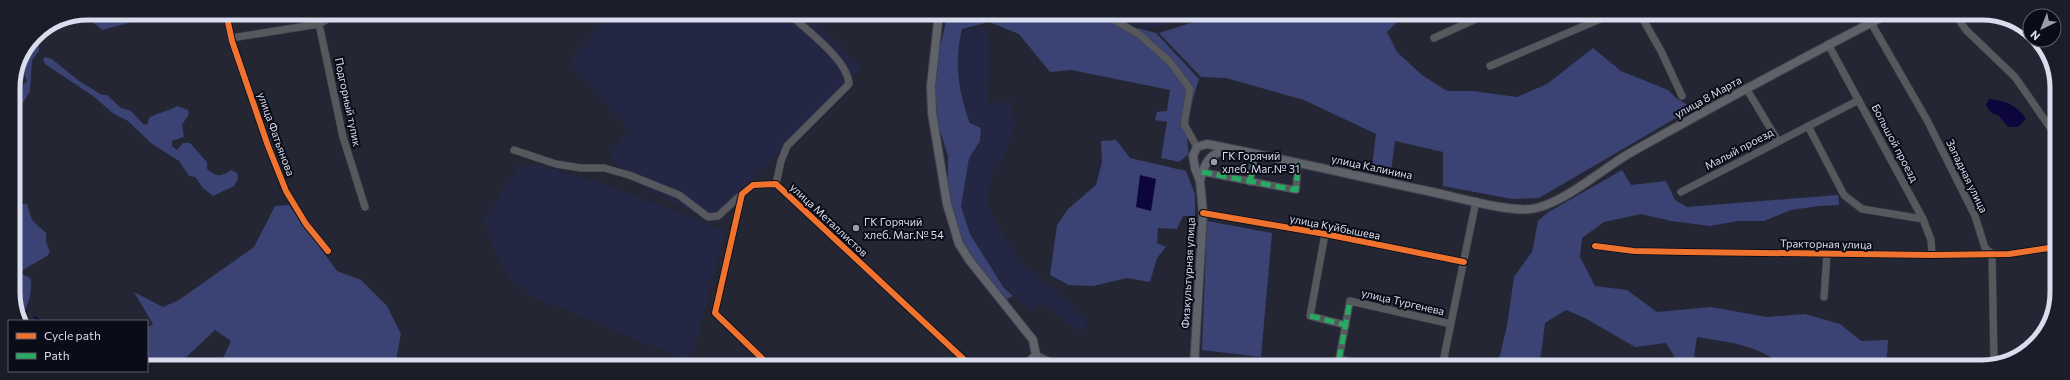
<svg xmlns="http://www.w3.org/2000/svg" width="2070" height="380" font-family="Commissioner,sans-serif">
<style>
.built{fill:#232743}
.green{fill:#3b4274}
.water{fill:#0d063c}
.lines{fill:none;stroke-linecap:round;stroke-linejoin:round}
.stream{stroke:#0d063c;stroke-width:1.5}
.minor-casing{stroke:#3f404b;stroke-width:8}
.major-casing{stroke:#3f404b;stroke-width:10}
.minor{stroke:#57585e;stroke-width:7}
.major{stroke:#60626a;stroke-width:8}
.quiet{stroke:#26ab63;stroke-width:5;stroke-dasharray:10 5;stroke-linecap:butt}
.cycleway-casing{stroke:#0a0c17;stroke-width:8}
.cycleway{stroke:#ef722f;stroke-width:6}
.poi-dot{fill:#9a9dac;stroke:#0a0c17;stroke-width:1.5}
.labels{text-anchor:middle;stroke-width:4;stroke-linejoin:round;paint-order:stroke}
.street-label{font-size:11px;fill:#dadded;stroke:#0a0c17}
.poi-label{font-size:11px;fill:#dadded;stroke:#0a0c17;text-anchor:start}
.rim{fill:none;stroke:#dadded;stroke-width:5}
</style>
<rect width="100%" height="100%" fill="#242633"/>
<g class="built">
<path d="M600,13H808L861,68L739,194L737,203L729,212L714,223L638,184L610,159L614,146L629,129L568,63L606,18Z"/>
<path d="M1125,13H1210L1149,29L1132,25Z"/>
<path d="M986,27L990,48L988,104L1011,101L1015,126L1003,157L993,171L986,205L1020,261L1054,289L1088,323L1081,331L1062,319L1042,303L1031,312L1005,287L970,233L962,206L964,183L969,158L981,141L982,127L971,122L965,107L958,73V49L962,31Z"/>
<path d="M538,165L599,182L725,230L691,362L534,297L509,278L497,258L484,220L518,166Z"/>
</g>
<g class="green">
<path d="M88,13H139L132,22L102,30C96,23 88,21 82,14Z"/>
<path d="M948,13H1121L1130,26L1156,33L1199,79C1192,100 1184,133 1189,154L1179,162L1161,158L1167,122L1155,120L1157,112L1167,111L1170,90L1071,70L1050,72L1019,34L989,22L962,29C954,62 958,91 970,123L981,128L980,141L969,158L961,206L970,234L1004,288L1013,296L1005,300L960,243L948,204V156L935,115L934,85L940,47Z"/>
<path d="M1222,13H1420L1399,20L1387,32L1397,52L1422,75L1447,91H1473L1517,97L1547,84L1593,48L1621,71L1668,90L1676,98L1693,108L1539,198L1512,199L1443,186V152L1395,141L1391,172L1372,167L1376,134L1304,100L1226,78L1201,77L1159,33Z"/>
<path d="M39,32V51L32,60L30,91L23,103L17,94L19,89L27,81L24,74L27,57L24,52L35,35Z"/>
<path d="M45,57L52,59L79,81L102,95H107L121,108L131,111L143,124L147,125L149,118C158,112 168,112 177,106L188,110L189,114L182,125L184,137L172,141V146L177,150L183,143H190L207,162V169C217,177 221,177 231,170L237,173L238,179L234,186L213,196L203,188L195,177L189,176L179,161L152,144L128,121L114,114L93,96L45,64L43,59Z"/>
<path d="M1116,140L1130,158L1186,171L1195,194V216H1183L1177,229L1158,228L1157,243L1166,247L1157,258L1150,282L1127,278L1093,286L1069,285L1050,275L1057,225L1068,209L1096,185L1102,162L1101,141Z"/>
<path d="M1622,170L1631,185L1666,181L1675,200L1687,207L1838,195L1839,205L1819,206L1791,210L1764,221H1738L1710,226L1671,221L1641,214L1604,222L1582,238L1580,257L1595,286L1627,290L1657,312L1711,307L1767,317L1805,314L1840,324L1861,341L1888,340L1887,357L1877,367L1801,366L1784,363L1754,349L1733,343L1697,337L1694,356L1702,367H1681L1666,343L1635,347L1585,318L1566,310L1545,323L1541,355L1533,367H1497L1507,326L1514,277L1532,252L1538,221L1547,213Z"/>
<path d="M14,204H27L32,220L46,233V242L50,252L47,256L23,270L22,274L30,278C34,292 26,308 21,321L16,311L15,268L17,267L15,264Z"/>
<path d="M289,205L337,271L361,280L387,306L401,334L396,360L392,366H260L223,358L231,341L215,330L181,362L168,366H147V328L153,324L134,292L163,307L179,300L254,247L275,206Z"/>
<path d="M1207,221L1272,233L1261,357L1202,350Z"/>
</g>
<g class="water">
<path d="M1989,99C2005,100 2018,106 2026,119L2018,127H2008L1999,116L1990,112L1986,105Z"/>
<path d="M1140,175L1156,179L1151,211L1136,207Z"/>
</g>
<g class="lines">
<g class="stream">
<path d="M15,303L27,312"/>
<path d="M34,317L41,321"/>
</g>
<defs>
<g id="minor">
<path d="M226,13L232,41L268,146L286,191L306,224L328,251"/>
<path d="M1102,13L1140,35L1170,62L1190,89L1184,124L1197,147"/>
<path d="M1640,14L1661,51L1682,96"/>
<path d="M1866,14L1927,120L1975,216L1985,248L1992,254L1994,362"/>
<path d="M1955,14L1966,30L2015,77L2056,136"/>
<path d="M319,24L343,137L365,207"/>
<path d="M231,38L319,24L338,13"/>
<path d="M1434,38L1489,13"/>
<path d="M1828,44L1923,219L1931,240L1932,255"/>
<path d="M1490,66L1612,14"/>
<path d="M1746,88L1778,141"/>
<path d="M1808,126L1844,195L1862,209L1923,219"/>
<path d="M514,150L556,164L581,168H604L629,175L679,195L708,217L718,216L742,194"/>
<path d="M1202,172L1296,190L1298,163"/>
<path d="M1250,182L1255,154"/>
<path d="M776,184L781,161L787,146L849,84C848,61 810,33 794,18"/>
<path d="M1681,192L1859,100"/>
<path d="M1203,213L1325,234L1464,262"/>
<path d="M1325,234L1310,316L1346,325"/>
<path d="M1595,246L1634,251L1686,252L1932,255L2009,254L2056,247"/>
<path d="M1824,297L1827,254"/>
<path d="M1036,355L1061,367"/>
<path d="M771,367L715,313L742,194L753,185L776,184L972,367"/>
<path d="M1371,367L1339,359L1350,301L1451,324"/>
<path d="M1442,367L1476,201"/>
</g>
<g id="major">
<path d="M939,13L931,86L932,113L947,204L959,244L970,261L1033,340L1036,355L1024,367"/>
<path d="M1200,181C1204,164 1209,153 1227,150"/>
<path d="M1194,367L1203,213L1200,181L1195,168L1193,156L1197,147L1207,144C1283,159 1357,176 1432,192C1457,197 1507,212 1531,209C1562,205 1602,169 1630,153C1715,105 1801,59 1888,14"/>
</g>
</defs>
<use href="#minor" class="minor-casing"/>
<use href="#major" class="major-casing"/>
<use href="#minor" class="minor"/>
<use href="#major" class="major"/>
<g class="quiet">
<path d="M1202,172L1296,190L1298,163"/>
<path d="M1250,182L1255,154"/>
<path d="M1310,316L1346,325"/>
<path d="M1339,359L1350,301"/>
</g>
<defs>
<g id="cycleway">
<path d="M226,13L232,41L268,146L286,191L306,224L328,251"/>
<path d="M1203,213L1325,234L1464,262"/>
<path d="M1595,246L1634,251L1686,252L1932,255L2009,254L2056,247"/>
<path d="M771,367L715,313L742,194L753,185L776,184L972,367"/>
</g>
</defs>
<use href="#cycleway" class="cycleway-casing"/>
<use href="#cycleway" class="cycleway"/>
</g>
<g class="poi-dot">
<circle cx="1214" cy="162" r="4"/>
<circle cx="856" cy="228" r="4"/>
</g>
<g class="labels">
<g class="street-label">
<text transform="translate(1708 97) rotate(-29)" y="4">улица 8 Марта</text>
<text transform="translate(348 102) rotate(78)" y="4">Подгорный тупик</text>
<text transform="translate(276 134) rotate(70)" y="4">улица Фатьянова</text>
<text transform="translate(1895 143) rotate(62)" y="4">Большой проезд</text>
<text transform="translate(1739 149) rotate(-28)" y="4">Малый проезд</text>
<text transform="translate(1372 167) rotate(12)" y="4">улица Калинина</text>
<text transform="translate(1967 176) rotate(64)" y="4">Западная улица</text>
<text transform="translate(829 220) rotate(43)" y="4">улица Металлистов</text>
<text transform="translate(1335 227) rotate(11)" y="4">улица Куйбышева</text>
<text transform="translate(1826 244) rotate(1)" y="4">Тракторная улица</text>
<text transform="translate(1188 273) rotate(-87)" y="4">Физкультурная улица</text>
<text transform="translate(1403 302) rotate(13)" y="4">улица Тургенева</text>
</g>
<g class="poi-label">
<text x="1222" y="160">ГК Горячий<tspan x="1222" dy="13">хлеб. Маг.№ 31</tspan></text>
<text x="864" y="226">ГК Горячий<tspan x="864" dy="13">хлеб. Маг.№ 54</tspan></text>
</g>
</g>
<path d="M0 0H2070V380H0ZM88 20H1982A68 68 0 0 1 2050 88V292A68 68 0 0 1 1982 360H88A68 68 0 0 1 20 292V88A68 68 0 0 1 88 20Z" fill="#1b1d28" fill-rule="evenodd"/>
<path class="rim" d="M88 20H1982A68 68 0 0 1 2050 88V292A68 68 0 0 1 1982 360H88A68 68 0 0 1 20 292V88A68 68 0 0 1 88 20Z"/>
<rect x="8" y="320" width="140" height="52" fill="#0a0c17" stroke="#5d606d"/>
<rect x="16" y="333" width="20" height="6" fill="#ef722f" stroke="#5d606d"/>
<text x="44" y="340" font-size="12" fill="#dadded">Cycle path</text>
<rect x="16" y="353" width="20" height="6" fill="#26ab63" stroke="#5d606d"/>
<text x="44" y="360" font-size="12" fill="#dadded">Path</text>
<g transform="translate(2042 28) rotate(223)"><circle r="19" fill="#0a0c17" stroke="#5d606d"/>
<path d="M0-3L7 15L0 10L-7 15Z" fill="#9a9dac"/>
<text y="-6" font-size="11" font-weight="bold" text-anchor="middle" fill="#dadded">N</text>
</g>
</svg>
